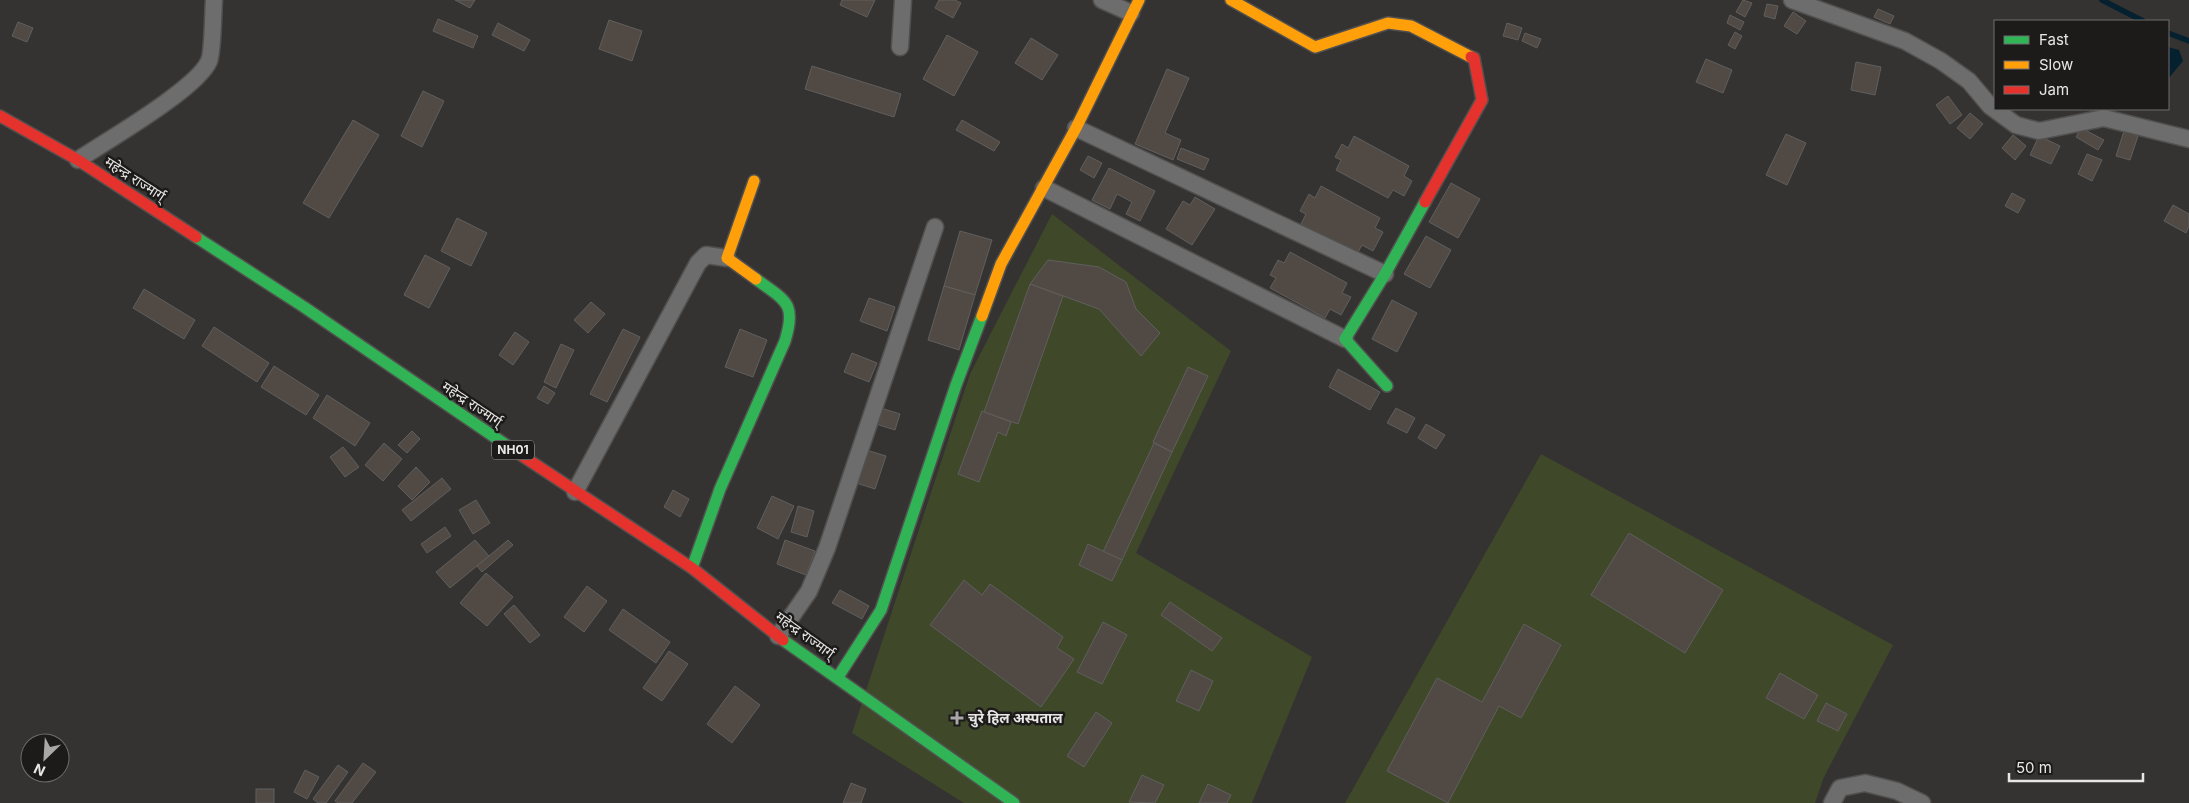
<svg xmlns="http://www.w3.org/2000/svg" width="2189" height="803" font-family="Inter,'Noto Sans Devanagari',sans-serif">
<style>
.green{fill:#3f4828}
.water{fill:#05202e}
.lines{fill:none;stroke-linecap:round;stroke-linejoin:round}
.stream{stroke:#05202e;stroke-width:5.5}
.building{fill:#514a44;stroke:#605f5e}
.street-casing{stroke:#51504f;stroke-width:19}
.fast-casing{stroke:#51504f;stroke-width:14}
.slow-casing{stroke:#51504f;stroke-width:14}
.jam-casing{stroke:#51504f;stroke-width:14}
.street{stroke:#6d6d6e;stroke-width:16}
.fast{stroke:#30b455;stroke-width:11}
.slow{stroke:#ff9f0a;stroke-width:11}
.jam{stroke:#e5322d;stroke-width:11}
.poi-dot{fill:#aaa8a7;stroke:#1c1b1a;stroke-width:2}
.labels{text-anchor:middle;stroke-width:5;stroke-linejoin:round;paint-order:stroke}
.shield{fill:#1c1b1a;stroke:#acaaa9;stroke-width:1}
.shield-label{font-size:12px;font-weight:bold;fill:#e9e7e6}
.street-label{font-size:14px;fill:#e9e7e6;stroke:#1c1b1a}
.poi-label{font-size:14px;font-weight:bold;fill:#e9e7e6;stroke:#1c1b1a;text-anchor:start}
</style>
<rect width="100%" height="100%" fill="#343332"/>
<g class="green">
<path d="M1052,214L1231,351L1136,553L1312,657L1252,803H964L852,733L970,374Z"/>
<path d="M1541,454L1893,645L1824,777L1815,803H1345Z"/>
</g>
<path class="water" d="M2168,47L2179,50L2183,61L2168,79Z"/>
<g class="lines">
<g class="stream">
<path d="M2102,0L2143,21"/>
<path d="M2168,33L2189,41"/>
</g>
</g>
<g class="building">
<path d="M455,0H475L470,8Z"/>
<path d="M842,0H875L867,17L840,5Z"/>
<path d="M939,0H955L961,3L953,18L935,8Z"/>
<path d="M1743,0L1752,3L1745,17L1736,12Z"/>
<path d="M1767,4L1778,6L1775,19L1764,16Z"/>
<path d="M1878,9L1894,16L1890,24L1874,17Z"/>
<path d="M1793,12L1806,21L1797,34L1784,26Z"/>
<path d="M1730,15L1744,22L1740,30L1727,23Z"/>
<path d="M438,19L478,36L473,48L433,31Z"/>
<path d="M609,20L642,31L632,61L599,49Z"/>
<path d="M18,22L33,28L27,42L12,36Z"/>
<path d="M498,23L530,40L524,51L492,35Z"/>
<path d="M1507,23L1522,28L1518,40L1503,36Z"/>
<path d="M1735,32L1742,36L1735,49L1728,45Z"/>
<path d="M1525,33L1541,39L1537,48L1522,41Z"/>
<path d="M947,35L978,52L954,96L923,79Z"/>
<path d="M1031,38L1058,55L1042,80L1015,63Z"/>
<path d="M1706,59L1732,70L1723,93L1696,82Z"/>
<path d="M1856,62L1881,67L1875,95L1851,90Z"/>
<path d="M812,66L901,94L894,117L805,89Z"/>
<path d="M1167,69L1189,78L1165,133L1181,140L1173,160L1135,144Z"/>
<path d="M423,91L444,101L422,147L401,136Z"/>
<path d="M1948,96L1962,115L1950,124L1936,105Z"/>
<path d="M1970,113L1983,124L1970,139L1957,128Z"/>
<path d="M353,120L379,135L329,218L303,203Z"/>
<path d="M962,120L1000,142L994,151L956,130Z"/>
<path d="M2081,128L2104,140L2098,150L2076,137Z"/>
<path d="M2124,131L2138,136L2130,160L2116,156Z"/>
<path d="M1786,134L1806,143L1787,185L1766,175Z"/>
<path d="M2013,135L2026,146L2015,160L2002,148Z"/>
<path d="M1354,136L1409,166L1404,176L1412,181L1404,196L1393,190L1388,198L1336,170L1341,160L1335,157L1342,144L1348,148Z"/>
<path d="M2039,136L2060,146L2051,164L2030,155Z"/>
<path d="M1181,148L1209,159L1204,170L1177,159Z"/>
<path d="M2087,154L2102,160L2092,181L2078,174Z"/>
<path d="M1088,156L1102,163L1094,178L1080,170Z"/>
<path d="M1109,168L1155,191L1140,221L1126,214L1132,202L1117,194L1110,209L1092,200Z"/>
<path d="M1451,183L1480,199L1458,238L1429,222Z"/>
<path d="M1321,186L1380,218L1375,228L1383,232L1373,251L1362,245L1357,254L1301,224L1306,214L1300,211L1309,194L1315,198Z"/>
<path d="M2012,193L2025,200L2018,213L2005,206Z"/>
<path d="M1195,197L1215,209L1192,245L1166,229L1183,201L1190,205Z"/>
<path d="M2173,205L2189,214V226L2186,233L2164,221Z"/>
<path d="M457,218L487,233L471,266L441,251Z"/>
<path d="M960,231L992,240L975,295L944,286Z"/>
<path d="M1426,236L1451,250L1430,288L1404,274Z"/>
<path d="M1290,252L1347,283L1342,293L1351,297L1341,315L1330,309L1325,318L1270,288L1276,278L1270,275L1278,260L1284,263Z"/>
<path d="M425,255L450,268L429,308L404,295Z"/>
<path d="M1048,260L1099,267L1126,282L1136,309L1160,333L1141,356L1099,309L1030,284Z"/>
<path d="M1030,284L1063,296L1018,424L984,412Z"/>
<path d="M944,286L975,295L959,350L928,340Z"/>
<path d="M144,289L195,320L184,339L133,308Z"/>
<path d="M869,298L895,307L887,331L860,321Z"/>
<path d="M1392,300L1417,313L1397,352L1372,339Z"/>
<path d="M591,302L605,314L588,333L574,320Z"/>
<path d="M214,327L269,363L257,382L202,346Z"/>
<path d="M623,329L640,337L607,402L590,394Z"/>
<path d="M740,329L767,340L753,377L725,367Z"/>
<path d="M515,332L529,342L513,365L499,355Z"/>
<path d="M561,344L574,350L556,388L544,382Z"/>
<path d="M852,353L877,363L869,382L844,372Z"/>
<path d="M274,366L319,395L306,415L261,387Z"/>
<path d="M1188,367L1208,376L1172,452L1153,442Z"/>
<path d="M1338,369L1380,392L1370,410L1329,387Z"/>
<path d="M544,386L555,393L548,404L537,398Z"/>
<path d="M327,395L370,423L355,446L313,418Z"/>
<path d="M878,407L900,414L895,430L873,423Z"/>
<path d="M1396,408L1415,418L1407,433L1387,423Z"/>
<path d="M982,411L1011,422L1006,436L998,432L979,482L958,474Z"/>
<path d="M1426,424L1445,435L1436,449L1418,438Z"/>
<path d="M412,431L420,439L407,453L398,445Z"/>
<path d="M384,443L402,459L383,481L365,465Z"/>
<path d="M1154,443L1172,452L1122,560L1103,552Z"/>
<path d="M343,447L359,467L345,477L330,457Z"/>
<path d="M863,449L886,456L875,489L853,482Z"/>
<path d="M416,467L430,482L412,500L398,486Z"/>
<path d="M442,478L451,489L411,521L402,510Z"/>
<path d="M673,490L689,499L680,517L664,507Z"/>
<path d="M772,496L794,506L778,539L757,528Z"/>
<path d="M476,500L490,523L473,534L459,510Z"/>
<path d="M798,506L814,511L807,537L791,532Z"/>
<path d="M445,527L451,536L427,553L421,544Z"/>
<path d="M1629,533L1723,590L1685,653L1591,595Z"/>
<path d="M475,540L489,556L450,588L436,572Z"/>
<path d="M508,540L513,545L482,572L477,566Z"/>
<path d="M785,540L815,551L806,575L777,564Z"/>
<path d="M1088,544L1122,560L1112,581L1079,565Z"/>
<path d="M486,573L513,597L487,626L460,603Z"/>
<path d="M964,580L982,595L990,584L1063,637L1057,648L1074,659L1041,707L930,625Z"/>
<path d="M587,586L607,601L584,632L564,617Z"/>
<path d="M840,590L869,606L862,619L832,603Z"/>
<path d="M1170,602L1222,638L1212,651L1161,615Z"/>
<path d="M514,605L540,635L530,643L504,614Z"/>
<path d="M623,609L670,642L656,663L609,630Z"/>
<path d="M1103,622L1127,635L1102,684L1077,672Z"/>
<path d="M1524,624L1561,645L1521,718L1499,706L1448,803L1387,771L1437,678L1482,702Z"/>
<path d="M669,651L688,664L662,701L643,688Z"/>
<path d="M1191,670L1213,681L1199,711L1176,701Z"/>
<path d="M1780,673L1818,695L1804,719L1766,698Z"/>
<path d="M735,686L760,705L732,743L707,724Z"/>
<path d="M1826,703L1847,714L1838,731L1817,721Z"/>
<path d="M1096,712L1112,723L1084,767L1067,756Z"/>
<path d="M363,763L376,772L352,803H338L335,801Z"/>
<path d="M338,765L348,772L326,803H318L313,799Z"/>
<path d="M305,770L319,777L307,799L294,792Z"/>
<path d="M1142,775L1164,785L1155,803L1129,802Z"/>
<path d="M851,783L866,789L861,803H843Z"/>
<path d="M1208,784L1231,795L1227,803H1199Z"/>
<rect x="256" y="789" width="18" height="14"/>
</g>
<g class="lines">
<defs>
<g id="street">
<path d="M1102,0L1131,13"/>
<path d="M1792,0L1905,41L1941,61L1969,81L1990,106L2016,125L2039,131L2104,118L2189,139"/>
<path d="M900,47L903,0"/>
<path d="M1076,128L1385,274"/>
<path d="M78,160C106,141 197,89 209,61C213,52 213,12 214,0"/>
<path d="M1044,188L1345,339"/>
<path d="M575,492L698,263L706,255L727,258"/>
<path d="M778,636L809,591L827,548L935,227"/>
<path d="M1832,803L1840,788L1865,783L1897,791L1922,803"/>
</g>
<g id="fast">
<path d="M196,237L304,307L515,451"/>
<path d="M1387,386L1345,339L1385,274L1425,202"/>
<path d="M692,568L720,489L785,341C797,302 785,301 756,279"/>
<path d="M783,640L1014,803"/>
<path d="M838,677L881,610L956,385L982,316"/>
</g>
<g id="slow">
<path d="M1231,0L1315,47L1388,23L1411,26L1471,57"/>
<path d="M754,181L727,258L756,279"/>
<path d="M982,316L1001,264L1076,128L1139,0"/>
</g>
<g id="jam">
<path d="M0,116L78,160L196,237"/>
<path d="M1425,202L1482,100L1474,58L1471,57"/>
<path d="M515,451L692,568L783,640"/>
</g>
</defs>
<use href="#street" class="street-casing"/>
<use href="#fast" class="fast-casing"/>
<use href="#slow" class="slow-casing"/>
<use href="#jam" class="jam-casing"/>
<use href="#street" class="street"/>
<use href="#fast" class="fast"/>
<use href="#slow" class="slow"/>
<use href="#jam" class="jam"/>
</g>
<path class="poi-dot" d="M954.5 710.5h5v5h5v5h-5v5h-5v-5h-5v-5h5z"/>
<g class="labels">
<rect class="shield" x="492" y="440.5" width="42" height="19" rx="4"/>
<g class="shield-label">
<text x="513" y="454">NH01</text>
</g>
<g class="street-label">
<text transform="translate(135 179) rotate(33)" y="5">महेन्द्र राज्मार्ग्</text>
<text transform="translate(472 404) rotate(34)" y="5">महेन्द्र राज्मार्ग्</text>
<text transform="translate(805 635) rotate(36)" y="5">महेन्द्र राज्मार्ग्</text>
</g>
<g class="poi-label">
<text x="968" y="723">चुरे हिल अस्पताल</text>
</g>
</g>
<rect x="1994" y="20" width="175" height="90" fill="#1c1b1a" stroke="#6e6d6c"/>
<rect x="2004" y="36" width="25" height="8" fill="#30b455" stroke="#6e6d6c"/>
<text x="2039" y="45" font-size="15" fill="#e9e7e6">Fast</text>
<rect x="2004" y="61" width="25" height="8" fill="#ff9f0a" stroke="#6e6d6c"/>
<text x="2039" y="70" font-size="15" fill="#e9e7e6">Slow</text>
<rect x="2004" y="86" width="25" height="8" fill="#e5322d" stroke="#6e6d6c"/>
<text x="2039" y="95" font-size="15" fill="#e9e7e6">Jam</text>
<g transform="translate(45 758) rotate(205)"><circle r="24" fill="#1c1b1a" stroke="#6e6d6c"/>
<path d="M0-4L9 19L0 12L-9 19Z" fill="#aaa8a7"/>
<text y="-8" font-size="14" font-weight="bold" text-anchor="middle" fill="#e9e7e6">N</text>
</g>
<path d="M2009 773v8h134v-8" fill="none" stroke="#e9e7e6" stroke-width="2.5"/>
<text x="2016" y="773" font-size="15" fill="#e9e7e6" stroke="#1c1b1a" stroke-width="4" paint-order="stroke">50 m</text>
</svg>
